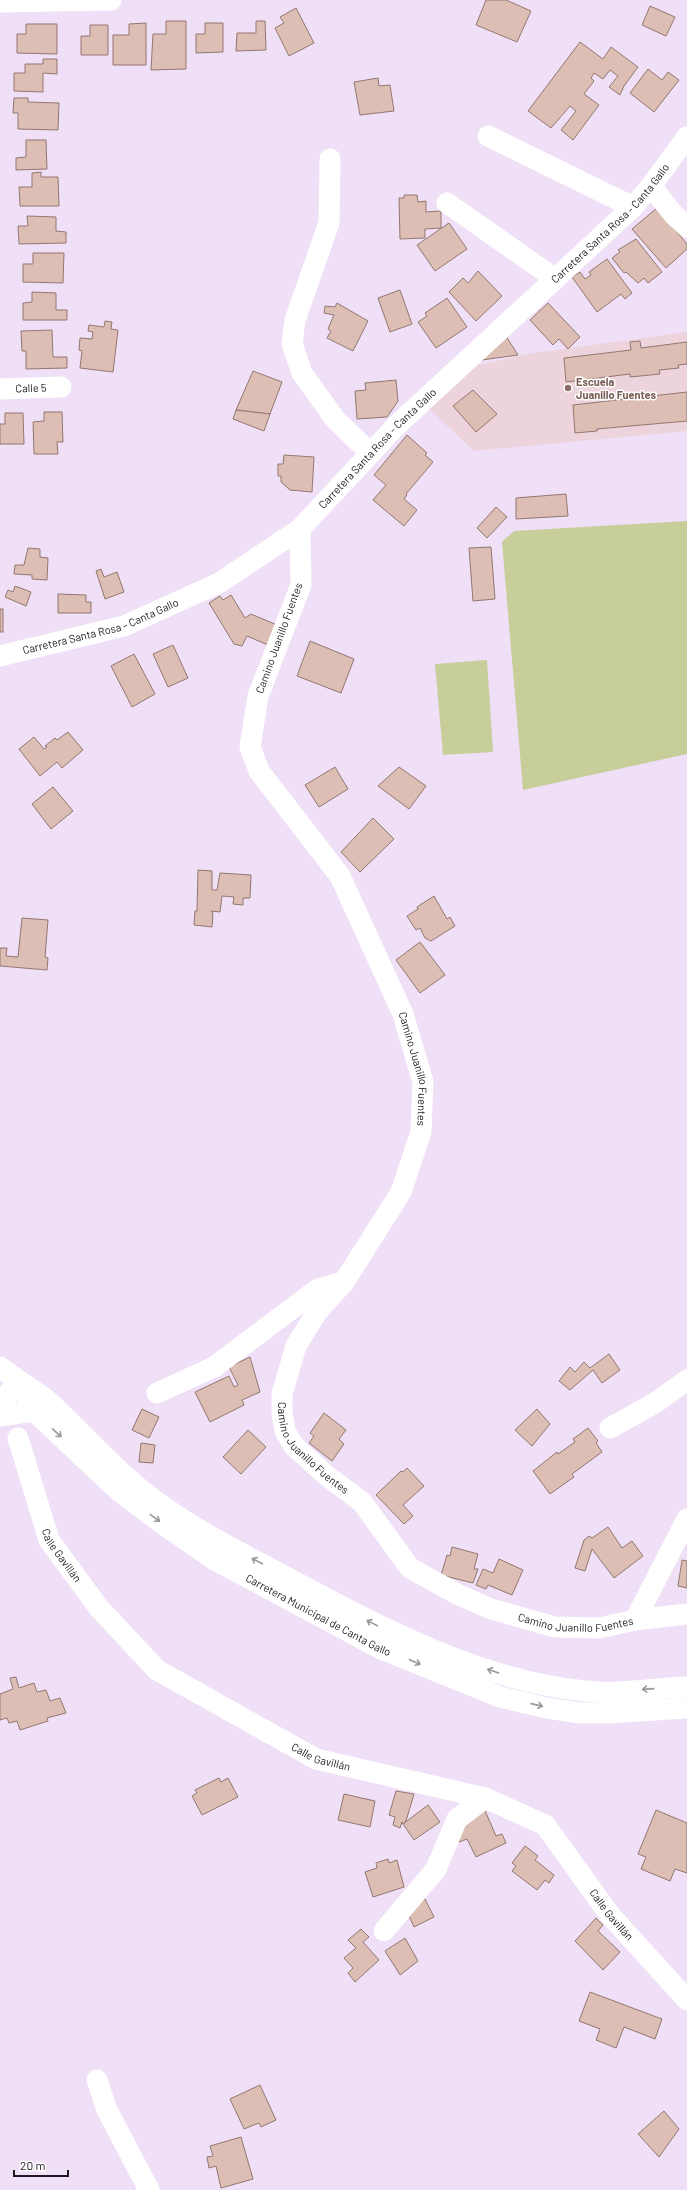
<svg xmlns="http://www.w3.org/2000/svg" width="687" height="2190" font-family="Barlow,sans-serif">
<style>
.education{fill:#edd4dc}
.green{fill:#c7ce9a}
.building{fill:#ddbeb5;stroke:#93776f}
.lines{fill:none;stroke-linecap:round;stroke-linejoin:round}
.minor{stroke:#fff;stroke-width:21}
.oneway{stroke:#9a989c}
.education-dot{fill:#8d6e63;stroke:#fff;stroke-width:1.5}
.labels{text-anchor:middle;stroke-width:3;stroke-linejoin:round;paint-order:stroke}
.street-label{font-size:11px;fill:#1f1922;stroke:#fff}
.education-label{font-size:11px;font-weight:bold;fill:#785e54;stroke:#fff;text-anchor:start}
</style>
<rect width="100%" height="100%" fill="#efdff7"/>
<path class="education" d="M687,332V431L474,451L429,409L471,367L527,354Z"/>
<g class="green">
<path d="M687,521V754L523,790L502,542L514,531Z"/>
<path d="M487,660L493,752L443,755L435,664Z"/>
</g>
<g class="building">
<path d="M486,0H506L531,11L517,42L476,25Z"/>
<path d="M650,6L675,17L666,36L642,25Z"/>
<path d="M296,8L314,43L289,56L275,28L284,23L280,17Z"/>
<path d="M166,21H186V69L151,70L153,34H166Z"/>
<path d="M256,21H265L266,50L236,51L237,33H256Z"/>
<path d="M146,23V65H113V35H129V24Z"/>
<path d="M205,23H223V52L196,53V34H205Z"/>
<path d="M26,24H57V54L17,53V34H26Z"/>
<path d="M90,25H108V55H81V36H90Z"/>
<path d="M580,42L603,59L611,47L638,67L624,86L620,95L609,87L618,76L610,70L603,79L594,73L591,78L594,81L584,94L599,105L573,140L561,130L576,111L570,106L551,128L528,111Z"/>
<path d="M43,59H57V74L43,73V92L14,91V73H25V64H43Z"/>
<path d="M648,69L662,80L668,72L679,80L654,112L630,93Z"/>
<path d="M378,78L379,86L390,85L394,111L360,115L354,82Z"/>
<path d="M14,98H28V102L59,103L58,130L18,129V113H13Z"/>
<path d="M26,140H46L47,169L16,170V158L26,157Z"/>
<path d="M41,172V177H58L59,206H20L19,187H32V173Z"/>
<path d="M404,195H417L418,202L426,201V212L441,211V228L425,229V238L400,239L399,198H404Z"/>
<path d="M657,208L687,244V249L666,268L632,229Z"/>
<path d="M27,216L56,217V231L66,232V243L19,244L18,226H28Z"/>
<path d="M449,223L467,249L435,271L417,245Z"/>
<path d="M636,239L662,272L648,283L644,278L638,283L626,272L624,273L612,258L620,252L618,250Z"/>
<path d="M33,253H64L63,283L23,282V264H33Z"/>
<path d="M607,259L632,293L625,299L621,294L597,312L572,277L580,272L585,279L591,275L589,272Z"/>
<path d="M478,271L502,296L476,321L449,292L463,278L468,283Z"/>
<path d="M400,290L412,324L390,332L378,298Z"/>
<path d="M32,292L56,293V310H67V320H23V303L32,302Z"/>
<path d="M447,298L467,327L436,348L418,322L427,316L425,313Z"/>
<path d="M337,303L368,321L353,351L327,338L331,331L328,329L334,315L324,313L325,306L335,307Z"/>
<path d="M548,303L580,337L568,349L559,339L553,345L530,320Z"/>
<path d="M105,321L112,322L111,329L118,330L113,372L80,368L82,351L79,350L80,338L92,339L93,332L88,331L89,325L104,327Z"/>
<path d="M52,330L53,357H67V368L26,369V351H22L21,331Z"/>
<path d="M504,333L518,355L482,360Z"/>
<path d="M640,341L641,348L687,342V364L678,365L679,368L659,370L660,374L630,377V374L566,382L564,358L631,350L630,342Z"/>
<path d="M253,371L282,382L270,414L236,410Z"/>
<path d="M396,380L398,401L387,417L357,419L355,391L366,390L365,383Z"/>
<path d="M473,390L497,414L476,432L453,406Z"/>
<path d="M687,392V421L597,429V431L575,433L573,405Z"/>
<path d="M236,410L270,414L264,431L233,419Z"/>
<path d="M44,412H62L63,442H57L58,454H34L33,422L44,421Z"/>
<path d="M5,413H23L24,444H0V424H5Z"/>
<path d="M407,435L427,453L425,455L433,462L406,494L407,495L404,499L417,510L404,526L373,500L386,485L374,475Z"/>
<path d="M284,455L314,457L312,492L290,490L281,482V476H278V464H283Z"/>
<path d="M566,494L568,516L516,519V498Z"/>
<path d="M496,507L507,517L487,538L477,528Z"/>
<path d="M491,547L495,599L473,601L469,548Z"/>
<path d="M28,548L40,549V557L48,558L47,580L32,579V575L14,574L15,565H24Z"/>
<path d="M101,569L104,577L117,572L124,592L105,599L96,571Z"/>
<path d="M15,586L31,592L26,606L5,597L8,590L13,592Z"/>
<path d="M58,594L86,595V602H91V613H58Z"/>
<path d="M231,595L245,618L251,614L277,625L268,645L247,636L242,646L234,644L209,603L220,596L223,600Z"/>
<rect x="0" y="609" width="3" height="23"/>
<path d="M310,641L354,659L341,693L297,676Z"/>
<path d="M173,645L188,678L168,687L153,654Z"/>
<path d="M134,654L155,694L132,707L111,666Z"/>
<path d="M68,732L83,750L62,768L57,762L40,776L19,749L34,737L44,749L47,747L45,746L55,738L57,740Z"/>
<path d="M335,767L348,789L319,807L305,785Z"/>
<path d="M399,767L426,786L409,809L378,786Z"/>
<path d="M53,787L73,811L51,829L32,804Z"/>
<path d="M373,818L394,839L360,872L341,852Z"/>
<path d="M198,870L212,871V890H217L220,873L251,875L250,898H243V905L233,904L234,897L222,896L220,912L211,911L213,913L212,927L194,925L195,911H197Z"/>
<path d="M434,896L447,919L450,917L455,926L431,941L425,938L420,928L416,930L407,916L418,909L417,907Z"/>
<path d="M22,918L48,920L45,957L48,958L47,970L0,966V948H7L6,956L18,957Z"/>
<path d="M420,942L445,975L420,993L396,960Z"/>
<path d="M609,1354L620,1370L602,1383L593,1370L570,1390L559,1381L570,1367L575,1372L584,1362L590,1368Z"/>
<path d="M250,1357L260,1392L242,1400L244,1405L210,1422L195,1392L229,1376L234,1387L238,1385L229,1367Z"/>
<path d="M142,1409L159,1417L149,1438L132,1430Z"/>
<path d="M537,1409L550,1424L532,1446L515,1430Z"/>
<path d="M324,1413L346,1430L339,1439L344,1444L332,1461L309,1443L314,1436L310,1433Z"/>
<path d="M588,1428L598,1441L596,1443L602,1452L572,1474L574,1477L550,1494L533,1471L557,1452L558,1454L575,1442L573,1439Z"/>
<path d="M248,1430L266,1447L241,1474L223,1457Z"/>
<path d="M141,1443L155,1445L153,1463L139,1462Z"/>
<path d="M407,1468L424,1486L403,1505L413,1516L404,1524L376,1495L401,1471L403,1472Z"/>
<path d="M608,1527L622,1548L632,1541L643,1556L614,1578L592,1549L585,1571L575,1568L584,1540L589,1536L592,1538Z"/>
<path d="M452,1547L478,1554L474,1569H478L473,1583L441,1575L447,1555L450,1556Z"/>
<path d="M499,1559L523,1570L512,1595L488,1585L486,1589L476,1585L483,1569L493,1573Z"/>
<path d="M682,1560L687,1561V1588L678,1586Z"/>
<path d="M16,1677L19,1688L34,1683L37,1692L46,1690L50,1701L60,1698L66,1713L47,1718L48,1721L20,1730L17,1721L9,1723L7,1718L0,1720V1694L13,1689L10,1678Z"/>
<path d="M219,1778L221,1782L228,1778L238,1797L202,1815L192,1796L197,1793L195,1790Z"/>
<path d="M396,1791L414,1794L406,1821L403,1824L402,1822L400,1828L393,1825L395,1817L389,1815Z"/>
<path d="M344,1794L375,1801L370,1827L338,1820Z"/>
<path d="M428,1805L440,1822L414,1840L403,1824Z"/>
<path d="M483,1806L496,1836L502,1834L506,1843L476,1857L467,1839L459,1842L454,1833Z"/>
<path d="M656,1810L687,1823V1873L675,1869L670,1881L641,1869L646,1857L638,1854Z"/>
<path d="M525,1846L538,1856L535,1860L554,1875L549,1883L545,1880L537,1890L512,1871L516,1866L512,1863Z"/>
<path d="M388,1859L389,1863L397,1860L404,1887L373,1897L365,1872L377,1868L376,1863Z"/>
<path d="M425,1899L434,1917L414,1927L405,1907Z"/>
<path d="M596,1918L603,1925L598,1931L620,1952L603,1970L575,1941Z"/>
<path d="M361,1929L369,1937L363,1942L379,1960L355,1982L348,1973L353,1968L344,1958L356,1948L348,1940Z"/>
<path d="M405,1938L418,1961L400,1975L385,1951Z"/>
<path d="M590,1992L662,2019L655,2039L624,2027L616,2048L596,2040L600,2029L579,2021Z"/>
<path d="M260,2085L276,2120L261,2127L259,2123L244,2129L230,2099Z"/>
<path d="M664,2111L679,2129L659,2157L638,2134Z"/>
<path d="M241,2137L253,2179L221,2188L216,2166L209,2168L207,2157L213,2156L210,2146Z"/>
</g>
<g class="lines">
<g class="minor">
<path d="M0,2L111,0"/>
<path d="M488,136L633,207"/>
<path d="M330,159L329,223L295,320L292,344L302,373L335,419L370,453"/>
<path d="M651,186L674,215L687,227"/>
<path d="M447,203L554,278"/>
<path id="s1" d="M0,389L61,387"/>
<path id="s2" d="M300,529L301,585L258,696L250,747L259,771L340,876L403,1014L423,1082L421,1132L401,1192L344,1282L317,1312L296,1346L282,1394V1413L285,1431L294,1446L327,1476L362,1502L410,1568L457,1594L491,1609L555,1627L599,1628L635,1620L687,1614"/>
<path id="s3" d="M0,656L124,626L219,583L300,529L397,425L633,207L651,186L687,137"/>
<path d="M0,1367C15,1379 33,1389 48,1401C87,1436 120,1477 164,1507C202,1534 245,1555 286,1577C380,1627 477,1680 585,1691C618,1695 654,1688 687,1687"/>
<path id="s4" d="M19,1384L34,1411L119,1491L160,1522L215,1560L379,1648L500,1697L547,1708L580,1713H609L687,1708"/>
<path d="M157,1393L214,1367L318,1289L343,1282"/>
<path d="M0,1408L17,1380"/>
<path d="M0,1416L34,1411"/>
<path d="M610,1428L655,1403L687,1380"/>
<path id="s5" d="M18,1438L49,1540L99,1608L157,1670L316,1759L485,1798L545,1825L610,1915L687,2000"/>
<path d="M635,1620L687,1519"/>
<path d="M384,1931L436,1869L457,1819L485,1798"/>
<path d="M97,2080L107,2110L149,2190"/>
</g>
</g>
<defs><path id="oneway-shaft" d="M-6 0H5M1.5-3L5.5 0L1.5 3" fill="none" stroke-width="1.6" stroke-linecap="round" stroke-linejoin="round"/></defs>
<g class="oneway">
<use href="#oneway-shaft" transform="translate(57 1433) rotate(43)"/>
<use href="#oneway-shaft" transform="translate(155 1518) rotate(37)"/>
<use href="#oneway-shaft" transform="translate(257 1561) rotate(-152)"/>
<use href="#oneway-shaft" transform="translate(372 1623) rotate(-152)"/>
<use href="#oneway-shaft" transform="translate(415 1662) rotate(23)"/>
<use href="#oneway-shaft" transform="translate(493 1671) rotate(-161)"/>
<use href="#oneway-shaft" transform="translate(648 1689) rotate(176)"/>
<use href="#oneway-shaft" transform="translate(537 1705) rotate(13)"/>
</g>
<circle class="education-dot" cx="568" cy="388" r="4"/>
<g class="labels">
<g class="street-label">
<text dy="4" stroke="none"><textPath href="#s3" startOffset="765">Carretera Santa Rosa - Canta Gallo</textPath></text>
<text dy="4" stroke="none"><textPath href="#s1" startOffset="31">Calle 5</textPath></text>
<text dy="4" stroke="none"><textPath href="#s3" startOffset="441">Carretera Santa Rosa - Canta Gallo</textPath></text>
<text dy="4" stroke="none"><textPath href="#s3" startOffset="105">Carretera Santa Rosa - Canta Gallo</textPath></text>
<text transform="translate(279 638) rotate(-70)" y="4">Camino Juanillo Fuentes</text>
<text dy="4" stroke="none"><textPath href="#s2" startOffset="593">Camino Juanillo Fuentes</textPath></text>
<text dy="4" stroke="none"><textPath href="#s2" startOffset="1024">Camino Juanillo Fuentes</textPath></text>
<text dy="4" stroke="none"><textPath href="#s5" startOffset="126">Calle Gavillán</textPath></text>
<text dy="4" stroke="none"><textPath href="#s4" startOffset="383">Carretera Municipal de Canta Gallo</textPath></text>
<text dy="4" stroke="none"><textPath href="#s2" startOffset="1360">Camino Juanillo Fuentes</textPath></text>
<text dy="4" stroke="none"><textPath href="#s5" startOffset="462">Calle Gavillán</textPath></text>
<text dy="4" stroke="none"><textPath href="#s5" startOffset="809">Calle Gavillán</textPath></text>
</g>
<g class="education-label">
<text x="576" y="386">Escuela<tspan x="576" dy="13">Juanillo Fuentes</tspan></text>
</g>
</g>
<path d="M14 2170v6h54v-6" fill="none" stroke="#1f1922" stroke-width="2"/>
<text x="20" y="2170" font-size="12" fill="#1f1922" stroke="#ffffff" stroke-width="3" paint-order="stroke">20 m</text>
</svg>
